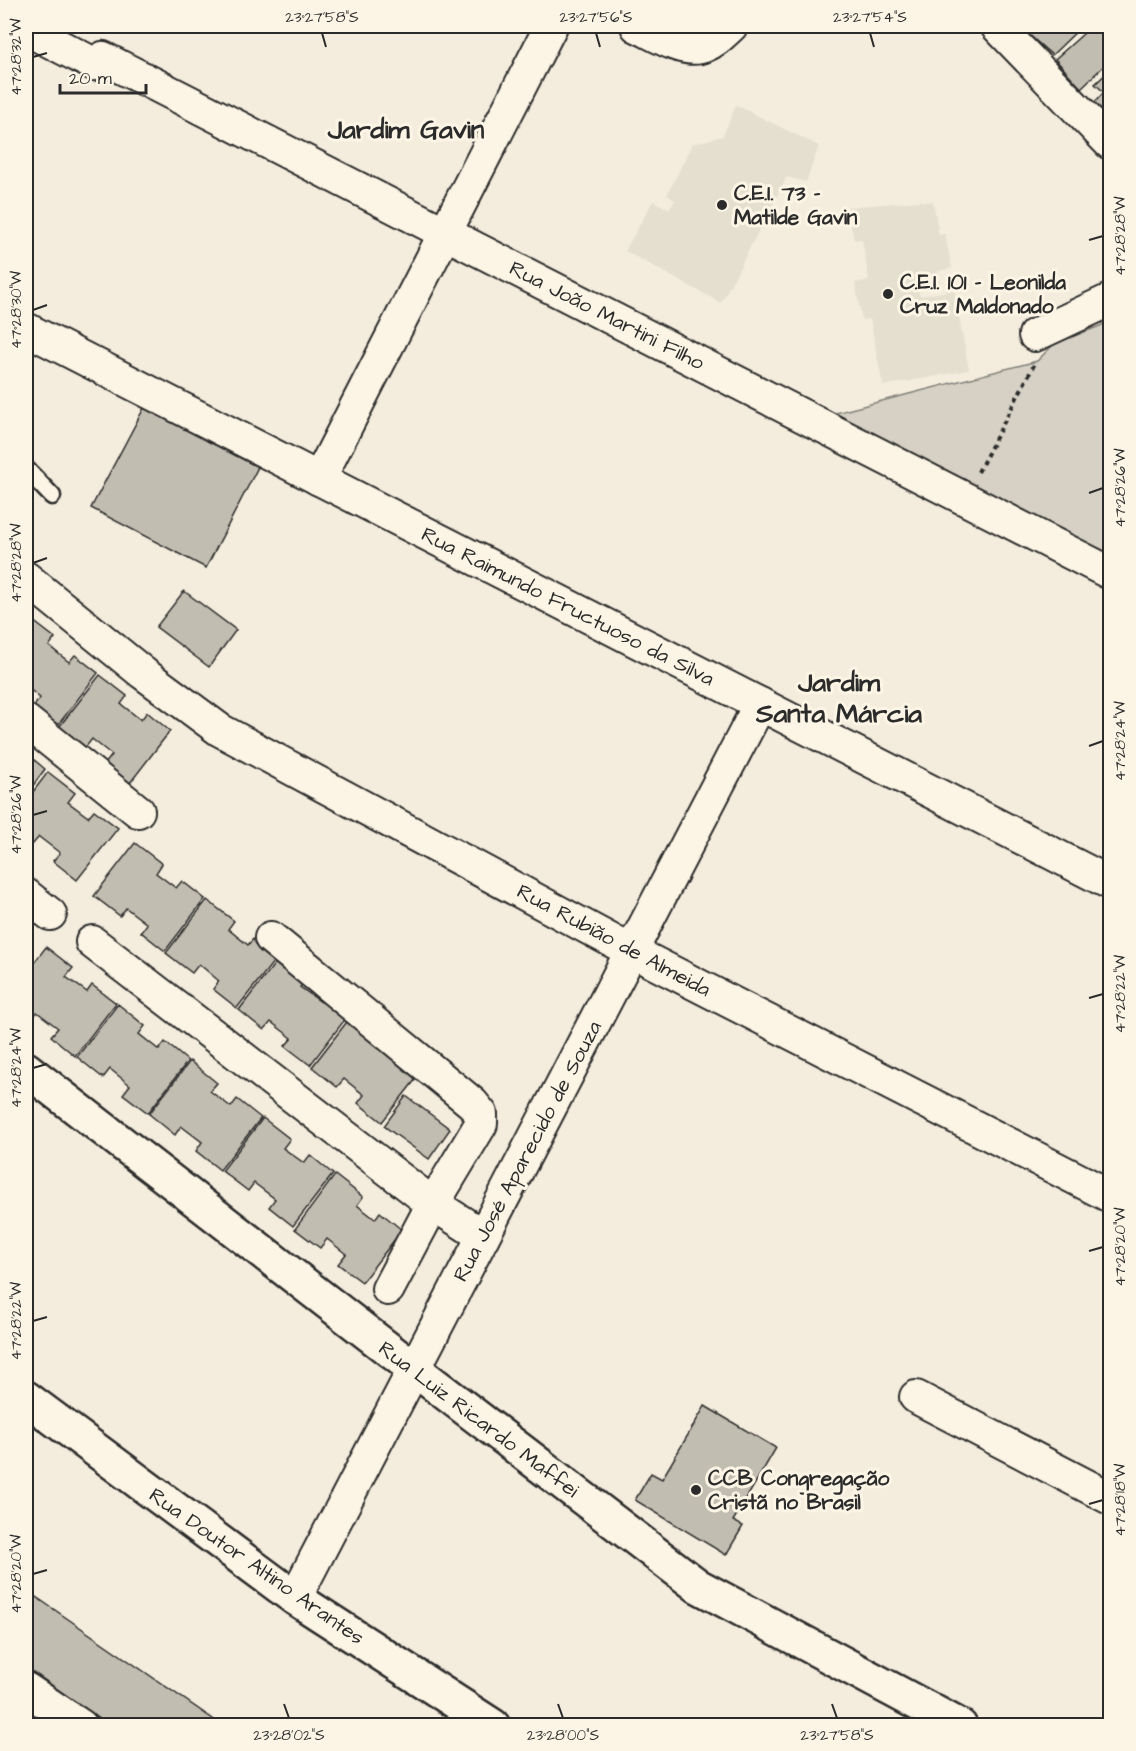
<svg xmlns="http://www.w3.org/2000/svg" width="1136" height="1751" font-family="'Architects Daughter',sans-serif">
<style>
.built{fill:#e5dfd0}
.green{fill:#d6d1c4;stroke:#807e78;stroke-width:1.5}
.building{fill:#c2bdb1;stroke:#2b2b2b;stroke-width:1.5}
.lines{fill:none;stroke-linecap:round;stroke-linejoin:round}
.service-casing{stroke:#2b2b2b;stroke-width:21}
.minor-casing{stroke:#2b2b2b;stroke-width:36}
.tertiary-casing{stroke:#2b2b2b;stroke-width:38}
.path{stroke:#2b2b2b;stroke-width:4;stroke-dasharray:4.5 4.5;stroke-linecap:butt}
.service{stroke:#fcf5e5;stroke-width:16}
.minor{stroke:#fcf5e5;stroke-width:32}
.tertiary{stroke:#fcf5e5;stroke-width:33}
.ticks{fill:none;stroke:#2b2b2b;stroke-width:2}
.poi-dot{fill:#2b2b2b;stroke:#fcf5e5;stroke-width:2}
.labels{text-anchor:middle;stroke-width:6;stroke-linejoin:round;paint-order:stroke}
.poi-label{font-size:21px;font-weight:bold;fill:#2b2b2b;stroke:#fcf5e5;text-anchor:start}
.street-label{font-size:21px;fill:#2b2b2b;stroke:#fcf5e5}
.district-label{font-size:27px;font-weight:bold;fill:#2b2b2b;stroke:#fcf5e5}
.neatline{fill:none;stroke:#2b2b2b;stroke-width:2}
.ticks-label{font-size:15px;text-anchor:middle;fill:#2b2b2b}
</style>
<rect width="100%" height="100%" fill="#f4edde"/>
<filter id="ink" filterUnits="userSpaceOnUse"><feTurbulence type="fractalNoise" baseFrequency=".0167" numOctaves="2"/><feDisplacementMap in="SourceGraphic" scale="12" xChannelSelector="R" yChannelSelector="G"/><feConvolveMatrix kernelMatrix="1 2 1 2 8 2 1 2 1" color-interpolation-filters="sRGB"/></filter>
<g filter="url(#ink)">
<g class="built">
<path d="M736,105L819,146L806,182L787,177L721,303L625,251L653,201L670,209L675,200L667,195L692,144L723,136Z"/>
<path d="M920,201L928,202L933,201L939,235L945,234L952,268L938,271L940,284L918,288L920,296L954,290L969,370L883,386L870,319L862,320L855,283L869,280L862,239L854,240L847,207Z"/>
</g>
<path class="green" d="M1110,322V562L820,417L1037,361L1054,344Z"/>
<g class="building">
<path d="M1022,26H1082L1052,55L1020,27Z"/>
<path d="M1092,26H1110V60L1081,88L1055,59Z"/>
<path d="M1110,70V111L1107,115L1094,103L1104,92L1095,84Z"/>
<path d="M144,408L258,467L206,568L91,508Z"/>
<path d="M184,591L236,630L209,667L156,627Z"/>
<path d="M28,617L55,638L49,646L69,662L75,655L98,673L58,725L34,706L40,698L26,686V620Z"/>
<path d="M100,675L127,696L121,704L141,720L147,712L170,731L130,783L105,764L112,755L92,739L85,748L59,727Z"/>
<path d="M26,753L45,769L26,795Z"/>
<path d="M48,772L75,793L68,802L88,817L94,810L118,828L77,880L53,861L60,853L39,837L32,845L26,840V801Z"/>
<path d="M135,843L162,864L156,873L176,888L182,881L205,899L165,951L141,932L147,924L126,908L120,916L94,896Z"/>
<path d="M207,900L234,921L228,929L248,945L254,938L278,956L237,1008L213,989L219,981L199,964L192,973L166,953Z"/>
<path d="M46,947L73,968L66,977L87,992L92,985L116,1003L75,1056L51,1036L58,1028L37,1012L31,1021L26,1017V973Z"/>
<path d="M280,957L307,978L300,987L321,1002L327,995L350,1013L310,1065L285,1046L292,1038L271,1022L264,1030L239,1010Z"/>
<path d="M118,1004L145,1026L139,1034L159,1050L165,1042L188,1061L148,1113L123,1094L130,1085L110,1069L103,1078L77,1057Z"/>
<path d="M353,1014L380,1035L373,1043L393,1059L399,1051L423,1070L382,1122L358,1103L364,1095L344,1079L337,1087L312,1067Z"/>
<path d="M190,1061L217,1083L210,1091L231,1107L237,1099L261,1118L220,1170L196,1151L202,1142L181,1126L175,1135L149,1114Z"/>
<path d="M406,1096L450,1129L429,1159L384,1126Z"/>
<path d="M263,1118L290,1139L283,1148L304,1163L310,1155L333,1174L293,1226L269,1207L275,1199L254,1183L248,1191L222,1171Z"/>
<path d="M335,1175L363,1197L357,1205L375,1219L380,1212L402,1230L362,1282L338,1264L346,1254L327,1239L320,1248L295,1229Z"/>
<path d="M705,1406L776,1448L733,1521L743,1526L726,1555L635,1500L651,1473L662,1479Z"/>
<path d="M26,1590L223,1726H110L26,1667Z"/>
</g>
<g class="lines">
<defs>
<path id="service" d="M26,469L52,496"/>
<g id="minor">
<path d="M637,26C655,34 685,54 704,46C715,42 723,33 731,26"/>
<path d="M997,26L1110,143"/>
<path d="M26,29L94,64L103,58L1110,573"/>
<path d="M26,329L1110,883"/>
<path d="M1035,335L1110,300"/>
<path d="M319,479L551,26"/>
<path d="M26,579V578L143,673L220,730L631,951L1110,1196"/>
<path d="M26,721L138,811"/>
<path d="M26,895L50,914"/>
<path d="M271,938L472,1103L481,1114V1124L433,1204L388,1289"/>
<path d="M92,942L433,1204L483,1236"/>
<path d="M916,1397L1110,1498"/>
<path d="M295,1598L760,704"/>
<path d="M26,1689L81,1726"/>
</g>
<g id="tertiary">
<path d="M26,1069L414,1369L698,1586L960,1726"/>
<path d="M26,1398L295,1598L493,1726"/>
</g>
</defs>
<use href="#service" class="service-casing"/>
<use href="#minor" class="minor-casing"/>
<use href="#tertiary" class="tertiary-casing"/>
<path class="path" d="M978,472L1034,365"/>
<use href="#service" class="service"/>
<use href="#minor" class="minor"/>
<use href="#tertiary" class="tertiary"/>
</g>
</g>
<path class="ticks" d="M322,33L326,47M596,33L600,47M870,33L874,47M33,57L47,53M1089,240L1103,236M33,310L47,305M1089,493L1103,488M33,563L47,558M1089,746L1103,741M33,815L47,811M1089,998L1103,994M33,1068L47,1064M1089,1251L1103,1247M33,1321L47,1317M1089,1504L1103,1500M33,1574L47,1570M284,1704L289,1718M558,1704L563,1718M832,1704L837,1718"/>
<g class="poi-dot">
<circle cx="722" cy="205" r="6"/>
<circle cx="888" cy="294" r="6"/>
<circle cx="696" cy="1490" r="6"/>
</g>
<g class="labels">
<g class="poi-label">
<text x="734" y="200">C.E.I. 73 -<tspan x="734" dy="24">Matilde Gavin</tspan></text>
<text x="900" y="289">C.E.I. 101 - Leonilda<tspan x="900" dy="24">Cruz Maldonado</tspan></text>
<text x="708" y="1485">CCB Congregação<tspan x="708" dy="24">Cristã no Brasil</tspan></text>
</g>
<g class="street-label">
<text transform="translate(607 315) rotate(27)" y="7">Rua João Martini Filho</text>
<text transform="translate(568 606) rotate(27)" y="7">Rua Raimundo Fructuoso da Silva</text>
<text transform="translate(614 940) rotate(28)" y="7">Rua Rubião de Almeida</text>
<text transform="translate(527 1151) rotate(-62)" y="7">Rua José Aparecido de Souza</text>
<text transform="translate(479 1419) rotate(37)" y="7">Rua Luiz Ricardo Maffei</text>
<text transform="translate(257 1566) rotate(35)" y="7">Rua Doutor Altino Arantes</text>
</g>
<g class="district-label">
<text x="406" y="138">Jardim Gavin</text>
<text x="839" y="691">Jardim<tspan x="839" dy="31">Santa Márcia</tspan></text>
</g>
</g>
<rect width="1136" height="1751" fill="none" stroke="#fcf5e5" stroke-width="66"/>
<path d="M60 84v9h86v-9" fill="none" stroke="#2b2b2b" stroke-width="3"/>
<text x="69" y="84" font-size="18" fill="#2b2b2b" stroke="#fcf5e5" stroke-width="4.5" paint-order="stroke">20 m</text>
<rect x="33" y="33" width="1070" height="1685" class="neatline"/>
<g class="ticks-label">
<text x="322" y="22">23°27'58"S</text>
<text x="596" y="22">23°27'56"S</text>
<text x="870" y="22">23°27'54"S</text>
<text transform="translate(16 57) rotate(-90)" y="5">47°28'32"W</text>
<text transform="translate(1120 236) rotate(-90)" y="5">47°28'28"W</text>
<text transform="translate(16 310) rotate(-90)" y="5">47°28'30"W</text>
<text transform="translate(1120 488) rotate(-90)" y="5">47°28'26"W</text>
<text transform="translate(16 563) rotate(-90)" y="5">47°28'28"W</text>
<text transform="translate(1120 741) rotate(-90)" y="5">47°28'24"W</text>
<text transform="translate(16 815) rotate(-90)" y="5">47°28'26"W</text>
<text transform="translate(1120 994) rotate(-90)" y="5">47°28'22"W</text>
<text transform="translate(16 1068) rotate(-90)" y="5">47°28'24"W</text>
<text transform="translate(1120 1247) rotate(-90)" y="5">47°28'20"W</text>
<text transform="translate(16 1321) rotate(-90)" y="5">47°28'22"W</text>
<text transform="translate(1120 1500) rotate(-90)" y="5">47°28'18"W</text>
<text transform="translate(16 1574) rotate(-90)" y="5">47°28'20"W</text>
<text x="289" y="1740">23°28'02"S</text>
<text x="563" y="1740">23°28'00"S</text>
<text x="837" y="1740">23°27'58"S</text>
</g>
</svg>
